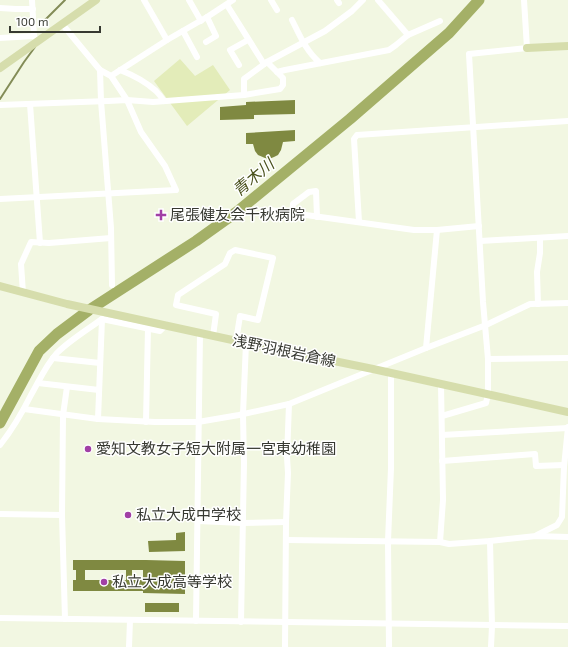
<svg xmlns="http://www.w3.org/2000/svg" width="568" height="647" font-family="'Exo 2','Noto Sans JP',sans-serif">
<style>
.green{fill:#e3ecb9}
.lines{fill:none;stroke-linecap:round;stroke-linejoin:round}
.stream{stroke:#838c57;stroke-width:2}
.river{stroke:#a4b067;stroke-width:11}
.building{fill:#7f8941;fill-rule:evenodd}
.minor{stroke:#fff;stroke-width:6}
.major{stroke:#d6ddac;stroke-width:8}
.poi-dot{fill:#a13fa5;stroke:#fff;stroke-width:1.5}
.labels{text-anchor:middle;stroke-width:3;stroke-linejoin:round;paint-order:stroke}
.poi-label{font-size:15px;fill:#373931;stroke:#fff;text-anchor:start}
.street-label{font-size:15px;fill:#373931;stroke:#fff}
.water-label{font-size:16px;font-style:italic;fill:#49511b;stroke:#fff}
</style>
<rect width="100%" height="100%" fill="#f2f7e2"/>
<path class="green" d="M180,59L195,76L213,65L230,90L187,126L154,81Z"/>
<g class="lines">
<g class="stream">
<path d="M41,24L65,0"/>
<path d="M0,99L24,62L35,47"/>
</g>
<path class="river" d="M0,423L39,351L57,334L89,310L196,241L238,211L350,119L449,33L479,0"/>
</g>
<g class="building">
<path d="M295,100V114L254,115V119L220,120V107L246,105V102Z"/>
<path d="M295,130V141L283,142L281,150L278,155L274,157L269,159L265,158L258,155L255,151L253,144H246V133Z"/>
<path d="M185,532V551L149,552L148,541L176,540V533Z"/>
<path d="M73,560H146L185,561V594L143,593V591H73V580H76V570H73ZM85,570H126V580H85ZM132,570H143V580H132Z"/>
<rect x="145" y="603" width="34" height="9"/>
</g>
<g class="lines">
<g class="minor">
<path d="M32,0L34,36L37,41"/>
<path d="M144,0L167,40"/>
<path d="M189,0L201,21"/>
<path d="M271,0L277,10"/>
<path d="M337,0L339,3"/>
<path d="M378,0L408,35"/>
<path d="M227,5L264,64"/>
<path d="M0,8L16,9H33"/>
<path d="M292,20C300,36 306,51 320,63"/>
<path d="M183,31L197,57"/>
<path d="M0,38L34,36"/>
<path d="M206,42L216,36L207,17"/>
<path d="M239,65L230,50L248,40"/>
<path d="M100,70L101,101L111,228L112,285"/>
<path d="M120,70C133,75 146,82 156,91C159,94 162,98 164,101"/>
<path d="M277,72L285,70L389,50L396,45L408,35L440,21"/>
<path d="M111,76L167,40L207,17L233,0"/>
<path d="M244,95V79L267,62L325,31L352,11L363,0"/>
<path d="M30,104L40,243"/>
<path d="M0,105L108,101L127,100L153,102L244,95L280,89L283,85V78L267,62"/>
<path d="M0,199L176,190L165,166L141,132L127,100L111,76L100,70L62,24"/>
<path d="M270,210L414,230H437L479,226"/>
<path d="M292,213L293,204L309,192L316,191L317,217"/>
<path d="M359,222L354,139L357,135L568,121"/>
<path d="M480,241L568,236"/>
<path d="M23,293L21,264L31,242L49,243L111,238"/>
<path d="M538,304L537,272L540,253V238"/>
<path d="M213,336L216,314L176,305L178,295L225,264L230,253L235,250L273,258L258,320L240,316L236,341"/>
<path d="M426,348L437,230"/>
<path d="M53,358L100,363"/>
<path d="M488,359L568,358"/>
<path d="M38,383L99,390"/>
<path d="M24,409L98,419L155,422H198L239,415L289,404L426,348L486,325L530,304L568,303"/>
<path d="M442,416L486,403L488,394V359L483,302L469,54L527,48L524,0"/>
<path d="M98,419L102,319"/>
<path d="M146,422L148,328"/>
<path d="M442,435L568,428"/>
<path d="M0,445C12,430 22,413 31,395C39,381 46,365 57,353C70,340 87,330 102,319L160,331L166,325"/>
<path d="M442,461L535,454L536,466L564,465"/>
<path d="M0,514L62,515"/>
<path d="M198,521L242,523L286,522"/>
<path d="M537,535L557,525L562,517L564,467L568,427"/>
<path d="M286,540L440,542L449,544L490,541L536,536L568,537"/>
<path d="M490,541L492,626L491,647"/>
<path d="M440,542L443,500L441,384"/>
<path d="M0,618L568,626"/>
<path d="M65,619L62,515L63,415L67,387"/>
<path d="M196,621L200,333"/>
<path d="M241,622L244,463L243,414L246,343"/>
<path d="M129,647L130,620"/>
<path d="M285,647L286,522L288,473L287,457L289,404"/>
<path d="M389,647L388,541L391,468V374"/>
</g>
<g class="major">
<path d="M527,48L568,46"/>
<path d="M0,68L96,0"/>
<path d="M0,286L67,304L246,343L373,369L568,412"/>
</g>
</g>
<g class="poi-dot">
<path d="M159 209h4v4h4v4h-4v4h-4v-4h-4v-4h4z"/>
<circle cx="88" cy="449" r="4"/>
<circle cx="128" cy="515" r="4"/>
<circle cx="104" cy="582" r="4"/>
</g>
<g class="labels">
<g class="poi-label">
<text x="170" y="220">尾張健友会千秋病院</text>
<text x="96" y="454">愛知文教女子短大附属一宮東幼稚園</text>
<text x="136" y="520">私立大成中学校</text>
<text x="112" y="587">私立大成高等学校</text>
</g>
<g class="street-label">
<text transform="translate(284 351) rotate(12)" y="5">浅野羽根岩倉線</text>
</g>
<g class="water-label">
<text transform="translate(253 177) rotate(-40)" y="6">青木川</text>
</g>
</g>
<path d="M10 26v6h90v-6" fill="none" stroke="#373931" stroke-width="2"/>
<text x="16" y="26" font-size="12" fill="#373931" stroke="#ffffff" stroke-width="3" paint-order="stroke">100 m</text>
</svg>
